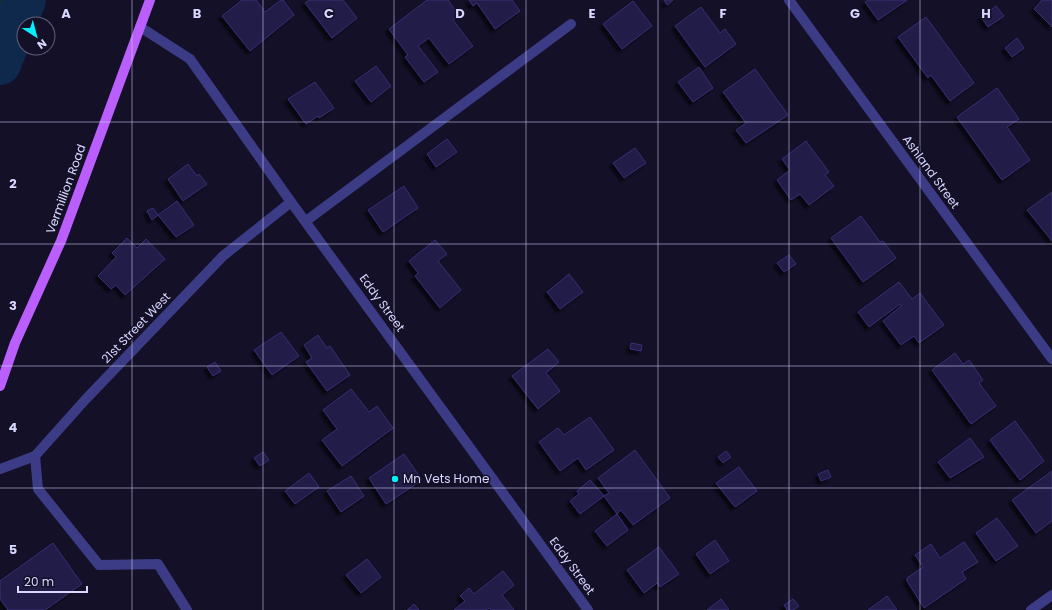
<svg xmlns="http://www.w3.org/2000/svg" width="1052" height="610" font-family="Poppins,sans-serif">
<style>
.green{fill:#13312f}
.lines{fill:none;stroke-linecap:round;stroke-linejoin:round}
.river{stroke:#0f294c;stroke-width:42}
.building{fill:#231c48;stroke:#392e74;filter:url(#shadow)}
.service{stroke:#3c3c86;stroke-width:10}
.minor{stroke:#3c3c86;stroke-width:10}
.primary{stroke:#ba5ffd;stroke-width:10}
.grid{fill:none;stroke:#d9d7ff;stroke-width:1;stroke-opacity:0.55}
.poi-dot{fill:#05effc;stroke:#131027;stroke-width:1.5}
.labels{text-anchor:middle;stroke-width:3;stroke-linejoin:round;paint-order:stroke}
.street-label{font-size:12px;fill:#d9d7ff;stroke:#131027}
.poi-label{font-size:12px;fill:#d9d7ff;stroke:#131027;text-anchor:start}
.grid-label{font-size:13px;text-anchor:middle;font-weight:bold;fill:#d9d7ff;stroke:#131027;stroke-width:3;stroke-linejoin:round;paint-order:stroke}
</style>
<defs>
<filter id="shadow"><feDropShadow dx="-3.5" dy="3.5" stdDeviation="1" flood-color="#0009"/></filter>
</defs>
<rect width="100%" height="100%" fill="#131027"/>
<path class="green" d="M0,0H25L0,64Z"/>
<g class="lines">
<path class="river" d="M0,64L25,0"/>
</g>
<g class="building">
<path d="M242,0H256L265,12L281,0H283L294,15L250,51L222,16Z"/>
<path d="M309,0H343L357,18L332,38L305,3Z"/>
<path d="M427,0H448L459,16L453,20L473,46L449,64L429,38L418,46L438,72L424,82L405,57L408,55L389,29Z"/>
<path d="M469,0H512L520,11L495,29L477,3L473,6Z"/>
<path d="M664,0H673L667,5Z"/>
<path d="M868,0H907L878,20L865,2Z"/>
<path d="M1042,0H1052V27L1034,9Z"/>
<path d="M633,1L652,26L622,49L603,24Z"/>
<path d="M996,6L1004,16L988,27L981,17Z"/>
<path d="M701,7L720,33L725,29L736,44L705,67L675,26Z"/>
<path d="M926,17L974,83L950,101L931,75L928,78L898,37Z"/>
<path d="M1017,38L1024,48L1012,57L1005,48Z"/>
<path d="M376,66L391,86L371,102L355,81Z"/>
<path d="M699,67L713,88L693,102L678,82Z"/>
<path d="M755,69L788,115L746,143L736,130L746,123L723,92Z"/>
<path d="M315,82L334,108L319,118L318,116L306,124L288,99Z"/>
<path d="M997,88L1019,119L1007,127L1030,160L1002,180L957,117Z"/>
<path d="M447,139L457,152L436,167L427,154Z"/>
<path d="M806,141L829,172L825,175L834,186L809,205L800,194L791,200L777,180L790,170L782,159Z"/>
<path d="M635,148L646,163L624,178L613,163Z"/>
<path d="M188,164L197,176L199,174L207,184L183,201L168,179Z"/>
<path d="M404,186L418,208L383,232L368,210Z"/>
<path d="M1052,192V241L1027,210Z"/>
<path d="M177,201L194,225L176,237L158,215Z"/>
<path d="M153,208L158,215L152,220L147,211Z"/>
<path d="M861,216L880,242L883,241L896,258L863,282L831,238Z"/>
<path d="M127,238L137,248L146,239L165,259L125,295L116,285L111,289L98,276L116,257L112,253Z"/>
<path d="M435,240L447,254L438,261L461,290L440,308L415,276L418,273L409,261Z"/>
<path d="M789,255L796,264L784,272L777,263Z"/>
<path d="M569,274L583,292L560,309L547,292Z"/>
<path d="M899,282L912,299L920,293L944,325L919,343L914,336L901,345L883,321L901,306L900,304L869,327L858,312Z"/>
<path d="M281,332L299,356L272,375L254,350Z"/>
<path d="M318,335L327,348L330,346L350,375L327,391L306,362L312,358L304,345Z"/>
<path d="M631,343L642,345L641,351L630,349Z"/>
<path d="M548,349L559,362L546,373L560,391L538,409L512,376Z"/>
<path d="M955,353L963,364L969,360L983,380L979,383L996,406L971,424L932,370Z"/>
<path d="M215,362L221,371L213,376L207,367Z"/>
<path d="M351,389L369,412L377,406L393,428L342,466L322,440L337,429L323,410Z"/>
<path d="M590,417L614,450L586,470L578,458L560,471L539,442L558,428L564,435Z"/>
<path d="M1015,421L1044,461L1020,480L990,440Z"/>
<path d="M970,438L984,457L950,478L938,462Z"/>
<path d="M635,450L670,498L633,525L621,510L617,514L604,496L609,493L598,478Z"/>
<path d="M726,451L731,457L723,463L718,457Z"/>
<path d="M263,452L269,460L260,466L254,458Z"/>
<path d="M404,454L422,480L386,504L369,478Z"/>
<path d="M739,467L757,491L735,507L716,483Z"/>
<path d="M828,470L831,477L821,481L818,474Z"/>
<path d="M1052,471V521L1036,533L1012,500Z"/>
<path d="M309,473L319,487L295,504L285,491Z"/>
<path d="M351,476L364,496L341,512L327,491Z"/>
<path d="M590,480L604,496L580,514L570,501L579,494L577,491Z"/>
<path d="M617,514L628,530L607,546L595,531Z"/>
<path d="M997,518L1018,546L996,561L976,533Z"/>
<path d="M715,540L729,561L710,574L696,554Z"/>
<path d="M964,542L978,562L962,572L966,579L924,608L907,581V578L923,567L915,555L931,544L940,558Z"/>
<path d="M53,543L82,584L45,610H8L0,599V581Z"/>
<path d="M659,547L679,574L660,587L657,583L644,593L627,570Z"/>
<path d="M367,559L381,577L361,593L346,575Z"/>
<path d="M503,571L514,585L502,595L514,610H491L489,608L486,610H454L465,601L460,596L469,588L474,594Z"/>
<path d="M887,596L897,610H868Z"/>
<path d="M721,599L729,610H707Z"/>
<path d="M793,599L799,606L793,610H787L784,605Z"/>
<path d="M414,604L419,610H407Z"/>
</g>
<g class="lines">
<g class="service">
<path d="M306,221L571,24"/>
<path d="M35,456L38,489L99,565L158,564L187,610"/>
</g>
<g class="minor">
<path d="M789,0L1052,359"/>
<path d="M140,27L190,59L291,202L588,610"/>
<path d="M0,469L35,456L85,400L223,256L291,202"/>
<path d="M1031,610L1052,595"/>
</g>
<path class="primary" d="M0,386L15,343L61,241L150,0"/>
</g>
<path class="grid" d="M132,0V610M263,0V610M394,0V610M526,0V610M658,0V610M789,0V610M920,0V610M0,122H1052M0,244H1052M0,366H1052M0,488H1052"/>
<circle class="poi-dot" cx="395" cy="479" r="4"/>
<g class="labels">
<g class="street-label">
<text transform="translate(931 172) rotate(54)" y="4">Ashland Street</text>
<text transform="translate(66 189) rotate(-70)" y="4">Vermillion Road</text>
<text transform="translate(382 303) rotate(54)" y="4">Eddy Street</text>
<text transform="translate(136 328) rotate(-46)" y="4">21st Street West</text>
<text transform="translate(572 566) rotate(54)" y="4">Eddy Street</text>
</g>
<g class="poi-label">
<text x="403" y="483">Mn Vets Home</text>
</g>
</g>
<g class="grid-label">
<text x="66" y="18">A</text>
<text x="197" y="18">B</text>
<text x="329" y="18">C</text>
<text x="460" y="18">D</text>
<text x="592" y="18">E</text>
<text x="723" y="18">F</text>
<text x="855" y="18">G</text>
<text x="986" y="18">H</text>
<text x="13" y="188">2</text>
<text x="13" y="310">3</text>
<text x="13" y="432">4</text>
<text x="13" y="554">5</text>
</g>
<g transform="translate(36 36) rotate(144)"><circle r="19" fill="#131027" stroke="#62607d"/>
<path d="M0-3L7 15L0 10L-7 15Z" fill="#05effc"/>
<text y="-6" font-size="11" font-weight="bold" text-anchor="middle" fill="#d9d7ff">N</text>
</g>
<path d="M18 586v6h69v-6" fill="none" stroke="#d9d7ff" stroke-width="2"/>
<text x="24" y="586" font-size="12" fill="#d9d7ff" stroke="#131027" stroke-width="3" paint-order="stroke">20 m</text>
</svg>
